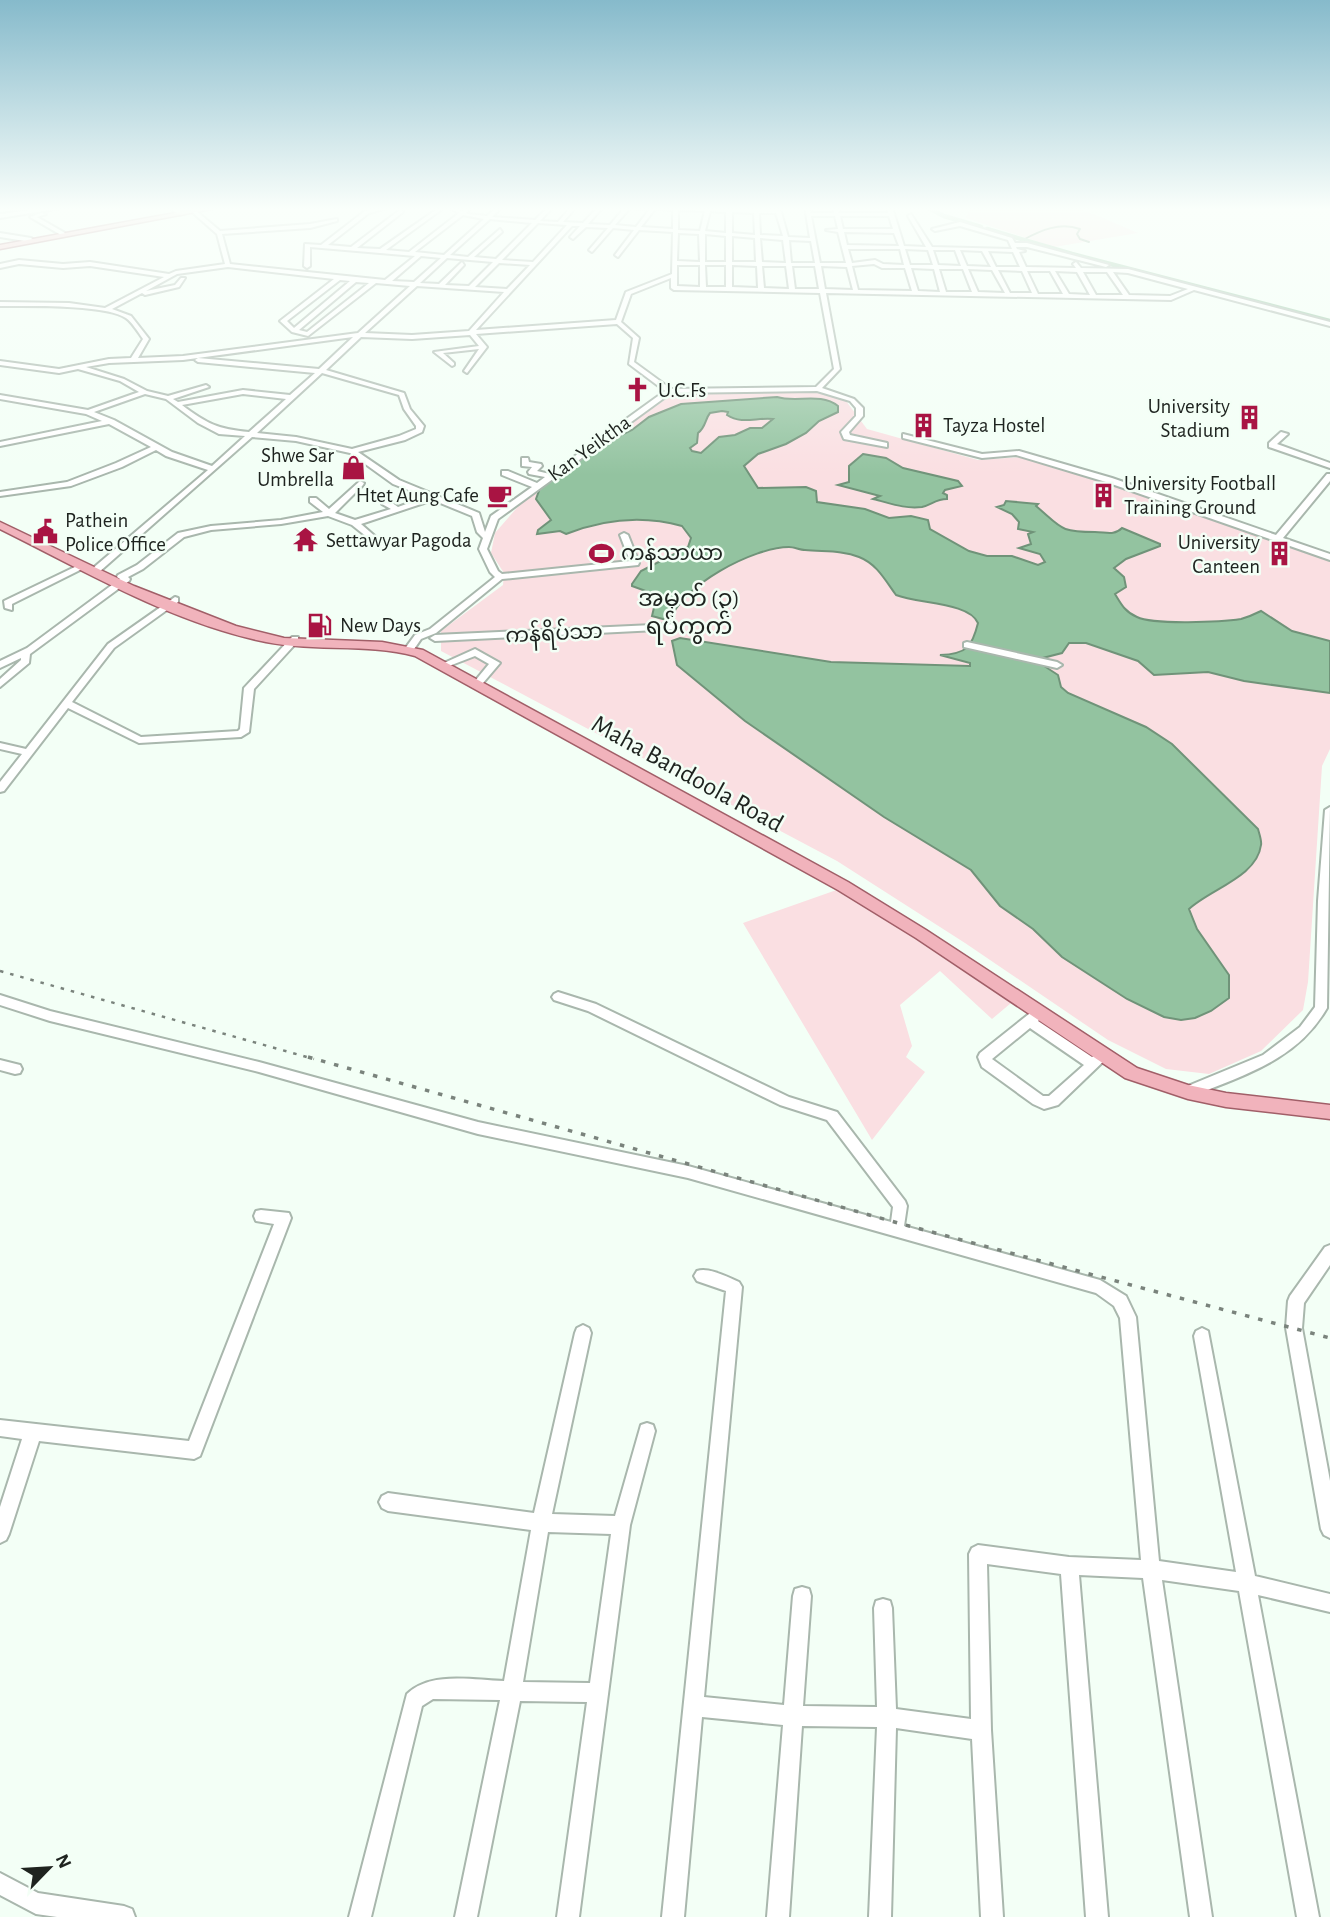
<svg xmlns="http://www.w3.org/2000/svg" width="1330" height="1917" font-family="'Alegreya Sans','Noto Sans Myanmar',sans-serif">
<style>
.green{fill:#fadfe2}
.water{fill:#93c3a0;stroke:#709379;stroke-width:2;fill-rule:evenodd}
.lines{fill:none;stroke-linecap:round;stroke-linejoin:round}
.stream{stroke:#709379;stroke-width:2}
.canal{stroke:#93c3a0;stroke-width:4.5}
.minor-casing{stroke:#a9b7ad;stroke-width:4}
.major-casing{stroke:#a15f68;stroke-width:3}
.minor{fill:#fff;fill-rule:evenodd}
.major{fill:#f1b3bc;fill-rule:evenodd}
.rail-far1{stroke:#7a837c;stroke-width:2.5;stroke-dasharray:3.5 7;stroke-linecap:butt}
.rail{stroke:#7a837c;stroke-width:3.5;stroke-dasharray:4.5 9;stroke-linecap:butt}
.labels{text-anchor:middle;stroke-width:5;stroke-linejoin:round;paint-order:stroke}
.far-poi-label{font-size:21px;fill:#1e231f;stroke:#f3fff6;text-anchor:start}
.far-street-label{font-size:21px;fill:#1e231f;stroke:#f3fff6}
.far-quarter-label{font-size:24px;fill:#1e231f;stroke:#f3fff6}
.street-label{font-size:26px;fill:#1e231f;stroke:#f3fff6}
</style>
<rect width="100%" height="100%" fill="#f3fff6"/>
<g class="green">
<path d="M970,207H1077L1138,233L1054,247L966,218Z"/>
<path d="M816,392L846,401L867,429L978,460L1020,457L1138,492L1330,561V749L1322,766L1308,982L1303,1010L1261,1051L1209,1074L1166,1069L1108,1040L965,943L837,861L441,651V631L503,585L504,573L491,553L495,533L522,502L673,394Z"/>
<path d="M845,887L1017,998L992,1019L940,971L900,1005L912,1046L906,1057L925,1072L872,1140L743,923Z"/>
</g>
<g class="water">
<path d="M777,397C797,403 820,392 838,406V412L819,421L806,433L786,444L758,454L744,466L758,488L806,487L816,491L817,502L865,509L889,518L911,516L928,520L930,529L969,551L987,556H1012L1038,565L1045,562L1040,554L1019,548L1031,544L1028,534L1033,532L1018,529L1019,522L1012,514L997,507L1004,505L1006,501L1038,504L1036,506C1062,528 1059,532 1095,532C1106,532 1114,536 1122,528L1160,544V546L1126,559L1114,568L1124,577L1126,587L1115,594C1121,604 1125,612 1137,617C1153,625 1222,622 1241,619C1248,617 1255,614 1261,611L1292,631L1330,641V693L1244,681L1208,672L1154,675L1138,661L1086,643H1069L1062,653L1035,660L1058,675L1061,687L1068,693L1146,727L1172,744L1258,829C1259,833 1262,841 1261,845C1257,877 1210,889 1189,909L1197,929L1229,975V998L1211,1011L1195,1018L1181,1020L1164,1017L1127,999L1062,957L1033,929L1000,906L971,870L884,817L745,721L677,665L672,641L680,638L831,662L970,666V663L940,655C967,654 972,647 978,623C969,602 918,604 896,595C885,580 877,564 859,557C842,550 823,552 805,550C800,550 794,547 789,547C754,547 680,586 670,621L652,616L656,599L654,594L632,586V584L641,571L688,547L691,538L682,526C643,515 604,519 566,534L560,531L537,534L538,530L551,520L536,499L540,488L603,444L632,430L649,417L681,404ZM722,411L728,412L727,415C742,425 757,417 773,419L762,428H750L735,435L719,437L701,453L692,451L690,448L697,443L698,433C706,427 705,419 710,413Z"/>
<path d="M863,454L886,458L903,468L958,481L962,486L945,490L943,493L947,495V499C936,499 931,505 922,507C903,509 890,503 873,499L880,496L838,485L849,482V466Z"/>
</g>
<g class="lines">
<path class="stream" d="M1023,240C1041,230 1060,222 1080,229L1077,234L1080,239L1089,242"/>
<g class="canal">
<path d="M926,207L944,216L981,227"/>
<path d="M987,229L1072,254L1330,321"/>
</g>
<defs>
<g id="minor">
<path d="M55,207H68L0,218V214Z"/>
<path d="M169,207H174L184,214L179,215Z"/>
<path d="M382,207H391L369,213L328,245L351,247L401,209L403,212L357,248L380,249L440,207H445L386,250L409,252L459,213L447,207H453L462,211L467,207L470,209L466,213L468,214L487,216L497,207H502L492,217L535,220L548,207H553L540,221L558,222L571,207H576L563,222L583,223L598,207H603L588,224L610,225L625,207H710L778,210L781,212L788,237L810,238L805,207H809L811,213H834L833,207H838L839,213H888L887,207H892L904,246L926,247L908,216L911,214L932,247L1012,249L1008,240L960,226L935,231L932,229L960,222L1012,238L1015,243H1027L1109,265L1106,267L1027,247H1016L1017,249L1025,251L1019,252L1026,267L1076,268L1073,264L1076,262L1081,268L1128,269L1330,322V326L1194,290L1171,300L826,293L840,369L822,388L854,399L863,408V416L849,432L850,435L887,443V447L844,439L841,432L856,416V408L850,401L817,391L671,393L498,519L487,549L498,571L502,574L630,561L620,535L624,533L628,535L639,563L638,565L502,579L436,633L421,639L412,652L409,653L404,650L415,635L430,629L495,577L490,572L479,549L483,538L477,532L472,516L433,500L361,524L385,545L386,547L382,549L352,525L328,516L281,524L211,530L184,537L143,569L128,577L130,579L129,581L30,654L29,663L0,687V679L21,660V658L0,668V661L27,648L120,579L117,577L118,575L137,565L178,533L211,526L281,520L323,512L310,502V498H316L329,509L360,481L364,483L363,485L335,513L355,520L391,509L382,504V500H388L398,507L426,497L393,484L350,453L296,441L252,437L98,573H92V569L208,470L166,456L156,450L122,467L71,486L0,496V492L67,482L116,463L151,447L109,424L0,446V442L102,421L86,414L0,399V395L88,410L139,392L120,381L78,369L59,373L0,365V361L59,369L109,359L131,358L143,339C138,332 132,322 126,318C106,304 26,306 0,306V302L69,303L105,308L164,277L90,266L63,268L19,264L0,268V264L19,260L63,264L90,262L169,274L176,271L225,264L217,234L192,212L194,209L220,231L310,224L337,219V221L310,228L222,234L230,264L385,280L415,256L310,247V266L307,268L304,266L305,244L321,245L365,211ZM630,208L650,209L636,227L615,225ZM655,209L673,210V229L641,227ZM678,210L705,211L700,231L678,230ZM710,211L726,212V233L705,231ZM732,212L754,213L755,235L732,233ZM759,213H776L783,236L760,235ZM463,215L484,219L444,255L415,252ZM811,216H835L838,229L826,230L838,232L846,263H820ZM840,216H889L893,229H843ZM490,219L532,223L496,259L474,257L502,232L500,229L468,257L450,255ZM538,223L567,225L533,262L502,260ZM572,226H580L570,237L573,239L586,227L608,228L589,250L592,252L613,228L634,230L615,255L618,257L639,230L673,232L672,274L626,292L616,320L476,330ZM844,232L894,233L899,246L847,245ZM678,233L699,234L700,262L677,261ZM705,234L726,236V262H705ZM732,236L755,238L756,262H732ZM760,238L783,240L786,263L762,262ZM789,240L811,241L815,263H791ZM848,249H900L904,265L883,264L875,260L852,263ZM905,249L928,250L933,265H910ZM933,250H955L961,266L938,265ZM960,250L982,251L991,267L967,266ZM988,251L1013,252L1020,267H996ZM421,256L441,258L414,282L392,281ZM447,258L493,262L469,286L445,285L464,265L462,262L439,284L420,283ZM499,263L530,265L507,289L475,287ZM874,264L882,268H905L912,291L858,290L852,266ZM677,265H700V287L677,286ZM705,265H726V287H706ZM732,265L757,266L758,288L732,287ZM762,266H786L789,289L764,288ZM792,266H815L819,289H795ZM821,266L847,267L853,290L825,289ZM228,267L334,279L280,321L292,332L308,336L376,283L410,286L358,333L183,356L138,358L149,339L131,316L112,309L142,293L145,295L179,287L185,278H181L175,285L146,291L177,274ZM911,268L934,269L940,292L918,291ZM939,269H963L972,292H946ZM968,269L992,270L1005,293L978,292ZM998,270L1022,271L1032,293H1010ZM1027,271H1050L1063,294H1038ZM1055,271L1077,272L1090,295L1069,294ZM1083,272H1107L1123,295H1096ZM1113,272L1128,273L1188,289L1170,296L1129,295ZM671,278V288L674,290L820,293L834,369L816,387L671,389L634,362L639,338L621,322L631,294ZM340,280L350,281L294,328L287,321ZM356,282L369,283L307,332L299,330ZM417,286L504,292L469,331L412,335L365,333ZM617,324L633,338L629,364L665,391L550,474L537,471L542,466L541,464L529,462L528,458H522V466L532,467L528,472L529,474L545,477L537,483L508,471H502V475L532,487L491,516L485,532L479,513L399,480L358,452L405,440L422,432L424,426L410,409L404,393L326,370L361,337L412,339L470,335L479,346L434,352L452,366L454,365V363L443,353L479,349L464,371L467,373L487,347L476,334ZM353,337L319,369L198,358L195,360L198,362L315,373L290,395L243,390L178,402L173,399L209,387L206,385L168,396L147,391L124,379L86,367L109,363L183,360ZM322,373L399,395L404,409L416,426V429L399,436L352,449L296,437L257,433ZM145,394L166,399L198,423L219,434L245,436L212,466L172,452L114,420L94,412ZM243,394L286,399L249,432C218,429 207,424 182,405Z"/>
<path d="M41,213L46,214L37,217L65,233V235H61L30,217Z"/>
<path d="M0,233L31,238L34,240L31,242L0,237Z"/>
<path d="M1281,432L1288,434L1277,444L1330,463V468L1269,447V443Z"/>
<path d="M903,434L982,454L1019,451L1112,478L1276,535L1327,474H1330V481L1283,538L1330,554V560L1106,482L1016,455L982,458L903,438Z"/>
<path d="M81,564L88,566L12,604V610L5,608L4,601Z"/>
<path d="M175,597L178,598V602L114,648L72,702L141,737L238,731L240,729L244,688L292,637H298V641L254,689L249,732L241,737L139,743L68,708L4,791L0,792V782L22,754L0,749V743L26,749L108,644Z"/>
<path d="M674,624L677,625V629L435,641L430,638L435,635Z"/>
<path d="M967,642L1057,662L1062,665L1057,668L964,647V643Z"/>
<path d="M475,649L500,663L483,683L480,684L475,681L489,664L475,656L449,666L444,663Z"/>
<path d="M1330,807L1327,1008C1297,1060 1246,1074 1193,1096L1188,1097L1183,1096L1181,1092L1183,1088L1263,1055L1300,1027L1315,1007L1318,901L1325,810Z"/>
<path d="M558,992L596,1004L789,1097L837,1112L905,1201L907,1206L904,1226L1100,1280L1126,1296L1136,1317L1159,1561L1236,1572L1194,1336L1196,1331L1202,1328L1208,1331L1255,1576L1330,1594V1612L1258,1595L1319,1917H1297L1239,1591L1162,1580L1212,1917H1190L1143,1578L1079,1575L1108,1917H1086L1061,1574L987,1564L991,1730L1003,1917H981L972,1739L896,1728L891,1917H869L877,1727L802,1726L789,1917H767L783,1725L702,1717L684,1917H662L726,1291L697,1281L694,1276L697,1271C709,1267 727,1277 739,1282L742,1287L704,1697L784,1705L793,1596L795,1589L802,1587L809,1589L811,1596L803,1706L877,1707L874,1608L876,1601L883,1599L890,1601L892,1608L896,1709L971,1719L969,1554L972,1548L978,1545L1069,1557L1141,1560L1120,1318L1114,1306L1096,1293L688,1178L478,1134L259,1072L50,1021L0,1005V995L50,1011L259,1062L478,1122L688,1166L891,1222L893,1207L827,1120L780,1105L588,1011L554,1000L552,997L554,994Z"/>
<path d="M1039,1008L1044,1010L1045,1013L1038,1021L1092,1057L1102,1051L1107,1052L1109,1056L1058,1105L1044,1109L1033,1104L982,1067L978,1057L980,1053L1034,1010ZM1030,1028L1084,1065L1049,1096H1043L992,1059Z"/>
<path d="M0,1060L20,1065L22,1069L20,1073L15,1074L0,1070Z"/>
<path d="M261,1210L289,1213L291,1218L200,1456L194,1459L39,1441L9,1534L6,1540L0,1543V1507L22,1439L0,1436V1420L189,1441L274,1224L256,1221L254,1216L256,1211Z"/>
<path d="M1330,1245V1265L1304,1303L1302,1328L1330,1481V1538L1324,1535L1321,1529L1286,1328L1288,1301L1290,1296L1325,1247Z"/>
<path d="M583,1325L589,1328L591,1333L552,1514L615,1516L641,1425L647,1423L653,1425L655,1431L630,1525L579,1917H557L587,1702L520,1701L477,1917H455L500,1700L433,1699L422,1706L371,1917H349L407,1694C430,1671 473,1680 504,1681L531,1530L388,1511L382,1508L379,1502L382,1496L388,1493L534,1513L575,1333L577,1328ZM548,1532L611,1534L590,1683L523,1682Z"/>
<path d="M0,1873L38,1893L124,1906L132,1909L135,1917H57L36,1914L0,1895Z"/>
</g>
<g id="major">
<path d="M208,207H222L0,249V245Z"/>
<path d="M0,522L134,586L236,626L284,638L382,642L423,650L848,882L926,930L1137,1068L1188,1085L1226,1093L1330,1105V1119L1226,1107L1188,1099L1125,1078L916,938L838,890L415,656C366,643 315,652 266,642C172,623 85,571 0,529Z"/>
</g>
</defs>
<use href="#minor" class="minor-casing"/>
<use href="#major" class="major-casing"/>
<use href="#minor" class="minor"/>
<use href="#major" class="major"/>
<path class="rail-far1" d="M0,971L314,1059"/>
<path class="rail" d="M308,1057L898,1223L1330,1338"/>
</g>
<linearGradient id="sky" x2="0" y2="1"><stop stop-color="#86bacb"/><stop offset="0.44" stop-color="#fafffb"/><stop offset="1" stop-color="#fafffb" stop-opacity="0"/></linearGradient>
<rect width="1330" height="475" fill="url(#sky)"/>
<defs>
<symbol id="church-bare" viewBox="-9 -9 18 18"><path d="M-1.2-6h2.4v3.5h3.3v2.4h-3.3V6h-2.4V-.1h-3.3v-2.4h3.3Z" fill="#a91443" stroke="#f3fff6" stroke-width="2.5" paint-order="stroke"/></symbol>
<symbol id="building-bare" viewBox="-9 -9 18 18"><path d="M-4-6H4V6H1V3H-1V6H-4ZM-2.5-4.3h1.7v1.8h-1.7ZM.8-4.3h1.7v1.8H.8ZM-2.5-1h1.7V.8h-1.7ZM.8-1h1.7V.8H.8Z" fill="#a91443" stroke="#f3fff6" stroke-width="2.5" paint-order="stroke"/></symbol>
<symbol id="shop-bare" viewBox="-9 -9 18 18"><path d="M-5-2.5h2.3a2.7 3.5 0 0 1 5.4 0H5L5.5 6h-11ZM-1.5-2.5h3a1.5 2.3 0 0 0-3 0Z" fill="#a91443" stroke="#f3fff6" stroke-width="2.5" paint-order="stroke"/></symbol>
<symbol id="cafe-bare" viewBox="-9 -9 18 18"><path d="M-5.5-4.5H6V0H3Q3 3.5 0 3.5H-2.5Q-5.5 3.5-5.5 0ZM3-3.2v2h1.7v-2ZM-6 4.5H4V6H-6Z" fill="#a91443" stroke="#f3fff6" stroke-width="2.5" paint-order="stroke"/></symbol>
<symbol id="civic-bare" viewBox="-9 -9 18 18"><path d="M-.6-6.5H3V-4.5H.6V-3L4-1V1h2V6H-6V1h2V-1L-.6-3ZM-1.2 2.5V6h2.4V2.5Z" fill="#a91443" stroke="#f3fff6" stroke-width="2.5" paint-order="stroke"/></symbol>
<symbol id="temple-bare" viewBox="-9 -9 18 18"><path d="M0-6L5-2H3V0L6.5 2.5H4V6H1.5V3h-3V6H-4V2.5H-6.5L-3 0V-2H-5Z" fill="#a91443" stroke="#f3fff6" stroke-width="2.5" paint-order="stroke"/></symbol>
<symbol id="stadium-bare" viewBox="-9 -9 18 18"><path d="M0-5a6.5 5 0 1 0 0 10a6.5 5 0 1 0 0-10ZM-3.5-1.8h7v3.6h-7Z" fill="#a91443" stroke="#f3fff6" stroke-width="2.5" paint-order="stroke"/></symbol>
<symbol id="fuel-bare" viewBox="-9 -9 18 18"><path d="M-5.5-6h7V0h2V4h1.3V-2.5L3-4.5l.8-.8L6-3V5H2.5V1h-1V6h-7ZM-4.2-4.7v3.2H.2V-4.7Z" fill="#a91443" stroke="#f3fff6" stroke-width="2.5" paint-order="stroke"/></symbol>
</defs>
<g fill-rule="evenodd">
<use href="#church-bare" x="620" y="372" width="35" height="35"/>
<use href="#building-bare" x="1232" y="400" width="35" height="35"/>
<use href="#building-bare" x="906" y="408" width="35" height="35"/>
<use href="#shop-bare" x="336" y="450" width="35" height="35"/>
<use href="#cafe-bare" x="482" y="478" width="35" height="35"/>
<use href="#building-bare" x="1086" y="478" width="35" height="35"/>
<use href="#civic-bare" x="28" y="514" width="35" height="35"/>
<use href="#temple-bare" x="288" y="522" width="35" height="35"/>
<use href="#stadium-bare" x="584" y="536" width="35" height="35"/>
<use href="#building-bare" x="1262" y="536" width="35" height="35"/>
<use href="#fuel-bare" x="302" y="608" width="35" height="35"/>
</g>
<g class="labels">
<g class="far-poi-label">
<text x="658" y="397">U.C.Fs</text>
<text x="1230" y="413" text-anchor="end">University<tspan x="1230" dy="24">Stadium</tspan></text>
<text x="943" y="432">Tayza Hostel</text>
<text x="334" y="462" text-anchor="end">Shwe Sar<tspan x="334" dy="24">Umbrella</tspan></text>
<text x="1124" y="490">University Football<tspan x="1124" dy="24">Training Ground</tspan></text>
<text x="479" y="502" text-anchor="end">Htet Aung Cafe</text>
<text x="65" y="527">Pathein<tspan x="65" dy="24">Police Office</tspan></text>
<text x="326" y="547">Settawyar Pagoda</text>
<text x="1260" y="549" text-anchor="end">University<tspan x="1260" dy="24">Canteen</tspan></text>
<text x="621" y="560">ကန်သာယာ</text>
<text x="340" y="632">New Days</text>
</g>
<g class="far-street-label">
<text transform="translate(589 448) rotate(-36)" y="7">Kan Yeiktha</text>
<text transform="translate(554 633) rotate(-3)" y="7">ကန်ရိပ်သာ</text>
</g>
<g class="far-quarter-label">
<text x="689" y="606">အမှတ် (၃)<tspan x="689" dy="28">ရပ်ကွက်</tspan></text>
</g>
<g class="street-label">
<text transform="translate(688 773) rotate(29)" y="9">Maha Bandoola Road</text>
</g>
</g>
<g transform="translate(49 1868) rotate(65)" stroke="#f3fff6" stroke-width="5" paint-order="stroke">
<path d="M0-5L12 26L0 18L-12 26Z" fill="#1e231f"/>
<text y="-10" font-size="19" font-weight="bold" text-anchor="middle" fill="#1e231f">N</text>
</g>
</svg>
